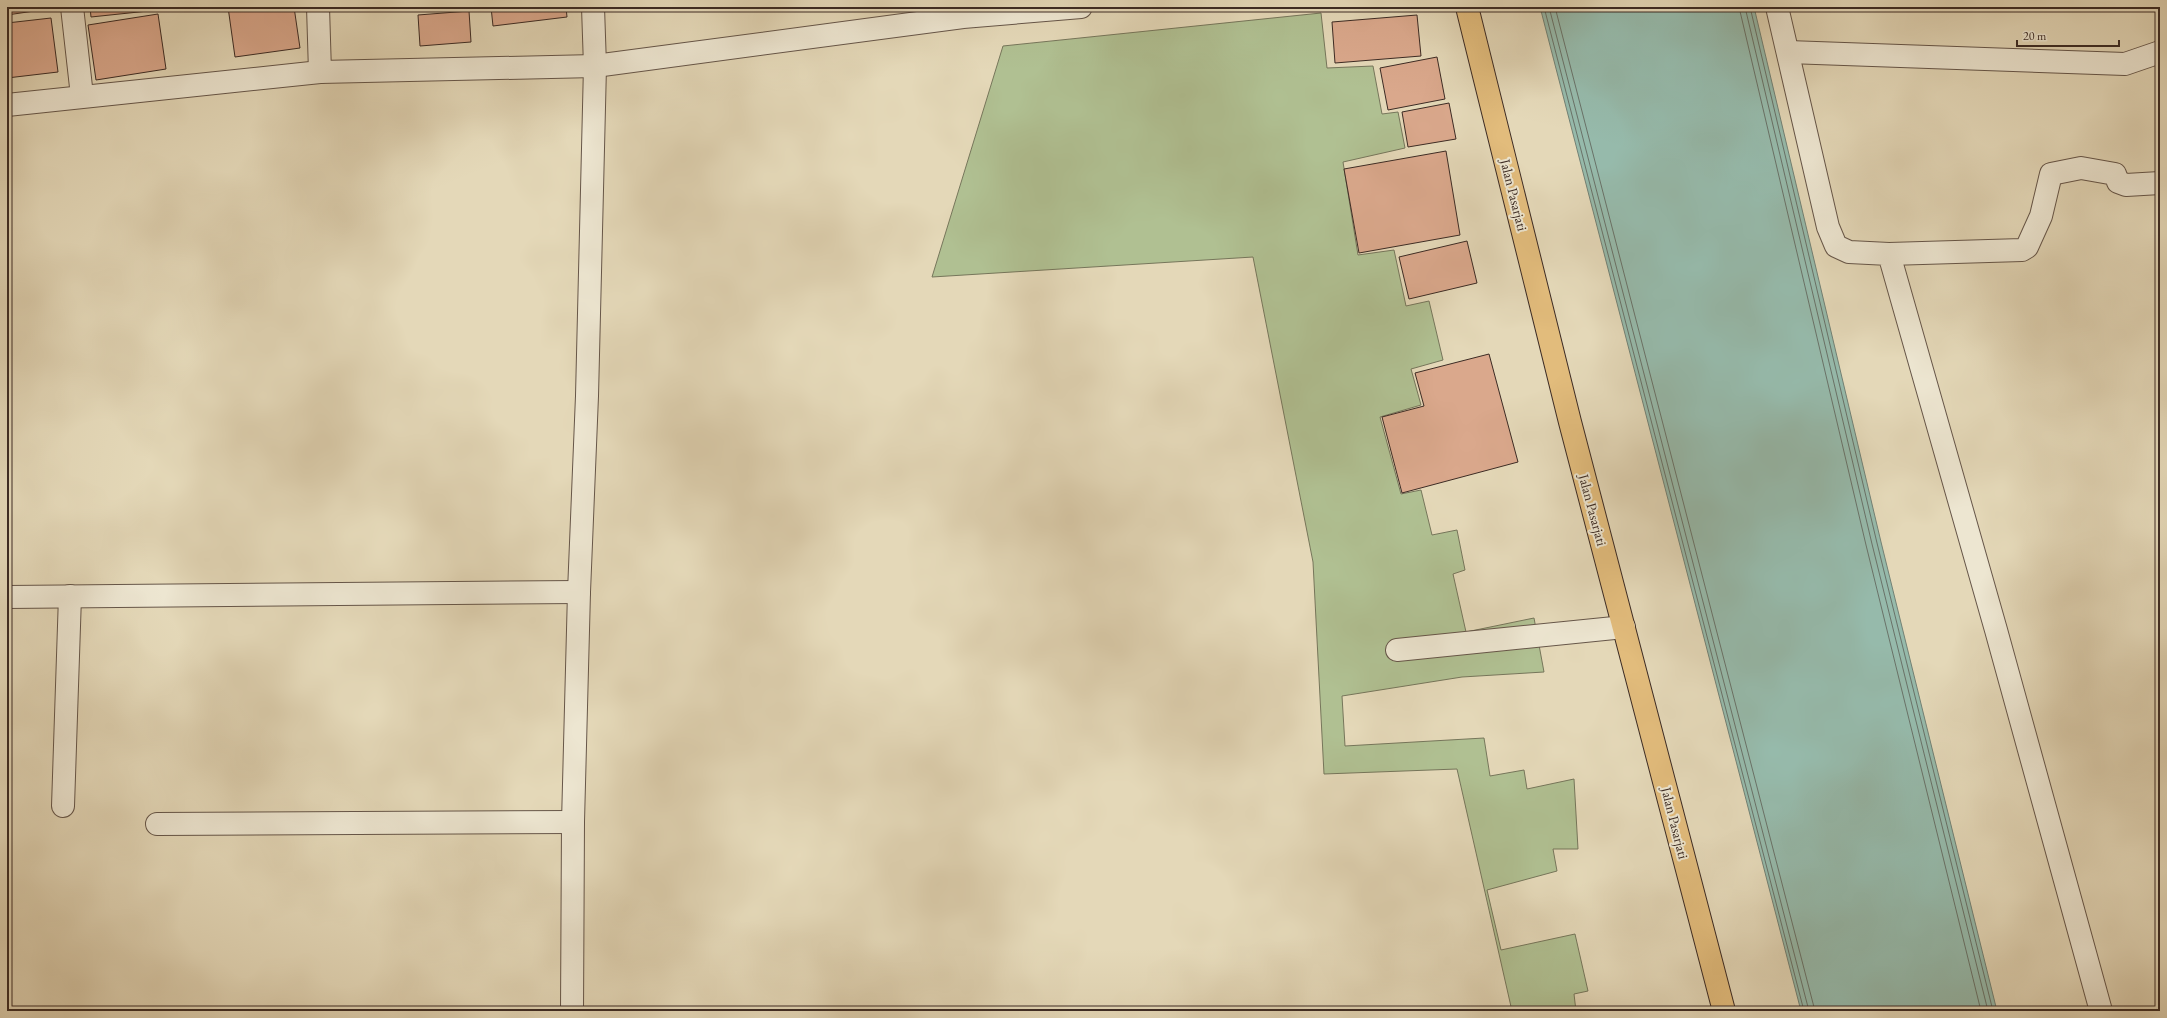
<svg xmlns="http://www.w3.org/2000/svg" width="2167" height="1018" font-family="'EB Garamond',serif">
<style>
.green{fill:#b0c092;stroke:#76765b}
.water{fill:#96baab;stroke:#728175}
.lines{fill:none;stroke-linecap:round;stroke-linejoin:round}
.shore{stroke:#697268;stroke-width:1}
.building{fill:#daa88c;stroke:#3c2b24}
.minor-casing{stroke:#665649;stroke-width:24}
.major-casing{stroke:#3c2b24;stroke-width:24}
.minor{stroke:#ede6d1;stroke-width:22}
.major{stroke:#e2bc7c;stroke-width:22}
.labels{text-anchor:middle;stroke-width:4;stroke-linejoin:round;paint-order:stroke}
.street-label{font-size:14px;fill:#3c2b24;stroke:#ede6d1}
</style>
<rect width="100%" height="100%" fill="#e4d8b8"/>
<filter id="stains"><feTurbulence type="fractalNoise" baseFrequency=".005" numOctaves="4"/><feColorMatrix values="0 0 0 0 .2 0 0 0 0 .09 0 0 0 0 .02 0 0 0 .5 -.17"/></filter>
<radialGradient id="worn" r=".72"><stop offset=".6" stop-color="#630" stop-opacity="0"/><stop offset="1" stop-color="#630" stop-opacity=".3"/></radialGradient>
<path class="green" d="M1321,13L1327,68L1373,66L1382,114L1398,112L1405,148L1343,162L1358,255L1394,250L1406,306L1429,301L1443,360L1411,369L1421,405L1380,417L1401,494L1421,490L1432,535L1457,530L1465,570L1453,574L1466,632L1534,618L1544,672L1462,677L1342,696L1345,746L1484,738L1490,776L1524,770L1527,789L1574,779L1578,849H1553L1557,871L1487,890L1501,950L1575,934L1588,991L1574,994L1576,1011H1512L1457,769L1324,774L1313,562L1253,257L932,277L1003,46Z"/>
<path class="water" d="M1540,7H1754L1881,542L1997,1011H1801Z"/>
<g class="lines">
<g class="shore">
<path d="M1544,7L1804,1011"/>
<path d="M1549,7L1809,1011"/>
<path d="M1555,7L1815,1011"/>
<path d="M1739,7L1866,545L1981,1011"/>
<path d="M1745,7L1872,544L1988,1011"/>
<path d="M1750,7L1877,543L1993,1011"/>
</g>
</g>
<g class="building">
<path d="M7,7H41V10L7,15Z"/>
<path d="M90,7H148V11L91,17Z"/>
<path d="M228,7H294L300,48L235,57Z"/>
<path d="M491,7H566L567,17L493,26Z"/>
<path d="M469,11L471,42L420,46L418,15Z"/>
<path d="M158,14L166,69L96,80L88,25Z"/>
<path d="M1417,15L1421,56L1335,63L1332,22Z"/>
<path d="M51,18L58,72L7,78V23Z"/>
<path d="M1437,57L1445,99L1388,110L1380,68Z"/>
<path d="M1449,103L1456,139L1408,147L1402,112Z"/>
<path d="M1446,151L1460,235L1359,253L1344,169Z"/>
<path d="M1467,241L1477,283L1409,299L1399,257Z"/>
<path d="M1489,354L1518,462L1402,493L1382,417L1424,406L1415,373Z"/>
</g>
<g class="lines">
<defs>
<g id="minor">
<path d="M72,7L82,96"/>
<path d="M318,7L320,72"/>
<path d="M1777,7L1828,227L1836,246L1849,252L1889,254L1996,630L2101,1011"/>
<path d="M1788,52L2125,64L2160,52"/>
<path d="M7,105L320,72L595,66L963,17L1081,7"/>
<path d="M1889,254L2022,250L2027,247L2041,216L2051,174L2081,168L2115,174L2118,182L2126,185L2160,183"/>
<path d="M7,597L579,592"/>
<path d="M1397,650L1624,627"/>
<path d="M63,806L70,596"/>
<path d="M157,824L573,822"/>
<path d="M572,1011L573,822L579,592L587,396L595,66L593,7"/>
</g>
<path id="major" d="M1467,7L1570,422L1724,1011"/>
</defs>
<use href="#minor" class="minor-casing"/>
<use href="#major" class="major-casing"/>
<use href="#minor" class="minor"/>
<use href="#major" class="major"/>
</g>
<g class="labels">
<g class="street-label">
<text transform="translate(1514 195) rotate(76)" y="5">Jalan Pasarjati</text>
<text transform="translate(1593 510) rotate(75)" y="5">Jalan Pasarjati</text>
<text transform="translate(1675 823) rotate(76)" y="5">Jalan Pasarjati</text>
</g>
</g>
<rect width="2167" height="1018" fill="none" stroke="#e4d8b8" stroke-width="24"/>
<rect x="8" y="8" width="2151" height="1002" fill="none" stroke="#3c2b24" stroke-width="2"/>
<rect x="12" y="12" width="2143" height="994" fill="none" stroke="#3c2b24"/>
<path d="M2017 40v6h102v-6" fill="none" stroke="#3c2b24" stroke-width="2"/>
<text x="2023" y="40" font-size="12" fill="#3c2b24" stroke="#ede6d1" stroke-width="3" paint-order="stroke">20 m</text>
<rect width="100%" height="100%" filter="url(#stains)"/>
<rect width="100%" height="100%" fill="url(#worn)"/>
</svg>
